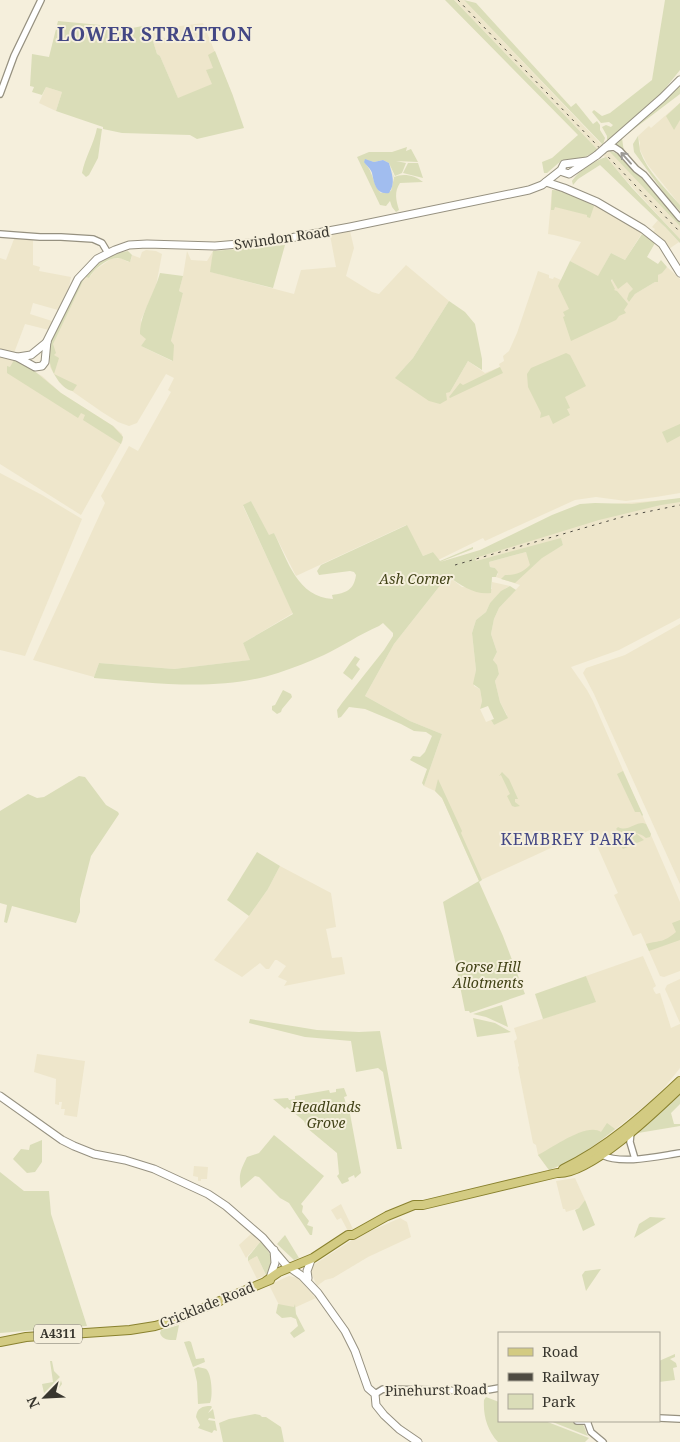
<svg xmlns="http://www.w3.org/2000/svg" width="680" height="1442" font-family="'Noto Serif',serif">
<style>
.built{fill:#eee6cb}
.green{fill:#daddb8;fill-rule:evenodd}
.water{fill:#a1bdef}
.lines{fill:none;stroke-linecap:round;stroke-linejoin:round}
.tertiary-casing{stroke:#969180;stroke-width:8}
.secondary-casing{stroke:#969180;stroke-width:9}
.primary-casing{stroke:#89812e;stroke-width:10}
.tertiary{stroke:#fff;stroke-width:5.5}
.secondary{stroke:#fff;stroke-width:7}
.primary{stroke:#d3cb82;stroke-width:8}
.rail{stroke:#4e4b42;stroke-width:1;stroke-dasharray:2.5 5;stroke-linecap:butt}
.secondary-bridge-casing{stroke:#969180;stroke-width:9;stroke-linecap:butt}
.secondary-bridge{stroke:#fff;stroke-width:7}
.oneway{stroke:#9c9a96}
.labels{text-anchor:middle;stroke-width:4;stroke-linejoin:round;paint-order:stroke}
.shield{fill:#f5efdc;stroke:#716e62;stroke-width:1}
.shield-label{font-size:12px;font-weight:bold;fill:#38362e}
.street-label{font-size:14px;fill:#38362e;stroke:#f5efdc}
.park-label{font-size:14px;font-style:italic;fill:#414216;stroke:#f5efdc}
.quarter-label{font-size:16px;letter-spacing:1px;fill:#434784;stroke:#f5efdc}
.district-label{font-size:19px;font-weight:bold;letter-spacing:1px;fill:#434784;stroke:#f5efdc}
</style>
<rect width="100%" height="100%" fill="#f5efdc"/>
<g class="built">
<path d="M454,0H464L602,145L598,150Z"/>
<path d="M203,23L233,96L191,129L160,56L157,54L151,35L157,30L161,37L169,39L175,37L173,27Z"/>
<path d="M46,87L62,92L56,111L39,103Z"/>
<path d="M680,103V205L647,164L639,148L640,143L638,136L649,126L651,128Z"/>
<path d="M609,151L680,224V239L603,155Z"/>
<path d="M552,190H557L602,208L642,233L625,260L634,289L629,302L635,294L655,282L658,275L667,267L680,279V493L656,497L626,501L596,497L575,500L485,541L483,538L438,560L433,552L423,556L406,525L296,576L274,533L269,536L251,501L243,506L293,613L243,643L251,660L174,669L99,663L94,677L33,660L105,503L101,496L129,446L138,451L171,392L168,390L174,378L166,374L137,423L129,426L118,422L102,412L59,382L50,367L49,349L85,277L89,278L95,270L111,259L121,258L128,262L131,260L132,255L140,258L142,252L146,250L156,251L162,254L156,286L141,320L147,339L141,346L172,361L171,341L183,293L179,291L183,276L187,251L191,260L207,261L213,251L211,272L294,294L301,270L336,267L330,235L350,231L354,248L346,276L372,292L379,294L406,265L449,301L413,358L396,377L450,392L468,361L485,373L500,367L499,364L504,361L503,356L509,351L517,333L538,271L549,275V278L553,279L554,277L601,297L625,260L611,253L598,277L570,261L581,242L554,235L548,234Z"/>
<path d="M658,220L679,242L669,249L662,239L653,232L655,229L652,227Z"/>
<path d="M14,239L33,240V265L40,267L39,271L71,277L69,287L58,310L33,303L30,314L52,321L49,330L25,324L14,353L0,351V258L6,260Z"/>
<path d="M0,357L14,360L42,376L61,393L113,426L122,434L123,440L81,515L0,464Z"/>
<path d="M0,473L42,495L82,519L25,656L0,650Z"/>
<path d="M680,499V618L619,650L571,667L587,690L593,701L680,902V971L664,977L660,976L641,933L633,936L614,895L618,893L590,830L479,881L442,798L435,791L424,786L442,734L410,721L365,696L394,644L446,578L449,577L462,587L492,589V582L510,586L506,588L490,603L486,612L476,620L472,633L476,670L474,686L480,689L482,701L480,709L486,722L491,720L494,725L507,715L500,702L495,681L499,674L498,670L493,660L497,652L491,634L494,619L499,608L520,585L496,577L498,574L495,568L490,567L489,562L526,552L533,566L542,557L563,545L561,539L454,567L452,562L612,504Z"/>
<path d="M680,624V884L594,694L583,673L586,668L625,655Z"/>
<path d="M280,866L331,893L336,927L326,929L332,958L342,957L345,974L284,986L287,981L278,977L286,966L277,960H275L269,969H266L260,963L242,977L214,960L249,916L268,889Z"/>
<path d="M643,956L656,986L653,988L654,991L656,994L660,993L671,1028L680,1024V1068L664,1088L652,1100L598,1143L572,1160L549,1170L538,1155L536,1145L533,1143L518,1067L519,1066L514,1041L516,1040L517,1038L514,1028L595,1002L586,976Z"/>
<path d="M680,979V1023L665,989L667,985Z"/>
<path d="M37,1054L85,1061L77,1117L64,1115L65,1109H61L62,1102H59V1105L55,1104L56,1079L34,1072Z"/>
<path d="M194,1166L208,1167L207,1179H201V1181H198V1177L193,1176Z"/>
<path d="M575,1178L585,1200L579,1208L566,1212L565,1209H563L556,1181Z"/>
<path d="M341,1204L353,1229L348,1231L341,1218L337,1220L331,1210Z"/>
<path d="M400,1218L407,1222L411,1237L368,1257L333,1278L325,1280L317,1286L311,1272L312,1266L355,1238Z"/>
<path d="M251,1234L261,1241L246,1258L239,1245Z"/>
<path d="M257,1256L266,1275L257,1279L248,1261Z"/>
<path d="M289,1276L298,1278L316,1298L283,1313L269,1285Z"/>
</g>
<g class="green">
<path d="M445,0H454L598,150L583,158L562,160L547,173H544L542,162L552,158L578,135Z"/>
<path d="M464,0L476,3L571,107L576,103L593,124L597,121L600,125V130L605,138L603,145Z"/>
<path d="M665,0H680V70L660,95L607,143V136L602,127L606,125L611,127L613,125L609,122L601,123L592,112L594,110L602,116L610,113L652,80Z"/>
<path d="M58,21L132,28L148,25L157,54L160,56L178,98L212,84L206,70L213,68L208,55L215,51L233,96L244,128L197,139L190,135L122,133L103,129V127L56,111L62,92L46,87L42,95L32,92L34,87L30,86L32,54L49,57Z"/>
<path d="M680,84V94L622,138L624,152L618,146L616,147L613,144L630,131Z"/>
<path d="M680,103V120L674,130L666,116Z"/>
<path d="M97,128L102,129L98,158L89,175L86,177L82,173C85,157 94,144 97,128Z"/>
<path d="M638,136C639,141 639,146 640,151C647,171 666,189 680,205V211L667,197L634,152L633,144Z"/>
<path d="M407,147L406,151L411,149L418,162L396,161L406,163L402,173L395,176L389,163L394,177C403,173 415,175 423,182L400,183C394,192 396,200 399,210L396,212L392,207L390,201L386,206L380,205L357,157L369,152H392ZM367,160L374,162L383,160L389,163L394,178L391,191L381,193C375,187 374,180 371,173C370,169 366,165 364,161Z"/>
<path d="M609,151C624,150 669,208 680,221V226Z"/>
<path d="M606,157L632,188L680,239V243L665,227L600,165L578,179L573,185L572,181C579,170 596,160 606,157Z"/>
<path d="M408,163H418L423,178L403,173Z"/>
<path d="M552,190C566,190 581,200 594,206L590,218L587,217V215L555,207L554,210H551Z"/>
<path d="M642,234L655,243L647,257L658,264L661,260L667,267L662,273L658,275V282H655L635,294L629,302L627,299L629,293L633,289L627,282L618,289L612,279L611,281L615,289L614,290L617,291L628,304L624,310L626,313L619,316L616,320L571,341L563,317L565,316L563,312L569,309L558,286L570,261L598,276L611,253L625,260Z"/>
<path d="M285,245L273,288L210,272L213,251Z"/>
<path d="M128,251L132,255L130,262C126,261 122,258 118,258C107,258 94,269 89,278L85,277L53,344L56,353L54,355L59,358L54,374L77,385L73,391C66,390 60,384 56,377C40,353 56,328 68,305C71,298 74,288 80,281C91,267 109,253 128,251Z"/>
<path d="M160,273L183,276L179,291L183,293L171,341L174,345L173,361L141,346L146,339L140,334C140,314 155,292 160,273Z"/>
<path d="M449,301L465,312L475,324L482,359V370L468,361L450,392L446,393L447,400L440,404L429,401L395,378L413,358Z"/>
<path d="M566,353L570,355L586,386L565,397L570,408L567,409L570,415L553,424L549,415L540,418L541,413L528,387L527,374L531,368Z"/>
<path d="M14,360L32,369L61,393L113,426L123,437L121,444L83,420L85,415L81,413L78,418L7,373V366L10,367Z"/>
<path d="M500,367L503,373L450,398L449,397L460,383L463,385Z"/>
<path d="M680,424V436L667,443L662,432Z"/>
<path d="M680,498V502L661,505L599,520L475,558L476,561L561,538L563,545L542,558L515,583L501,579L505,575C516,575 522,573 530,565L526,552L489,562L490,567L495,568L498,572L496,577H492L491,593C475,595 462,586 449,577L446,578L394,644L365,696L410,721L442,734L424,786L422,783L427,769L410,760L413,756L420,757L425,752L432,736L426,732L414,731L401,724L365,709L349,707L341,717L338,718L337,710L342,703L384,650L393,636V633L383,623L379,626C360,634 343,646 324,655C309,662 293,668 278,673C220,692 153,683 94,678V677L99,663L174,669L250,660L243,643L293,614L243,505L251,501L269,535L274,533C288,561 297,597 333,599L332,595C346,593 354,590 356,575L354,572L350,571L319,575L317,571L321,565L407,525L423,556L433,552L440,561L473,547V549L440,562L480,550L552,515L580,504L595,503L632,504Z"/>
<path d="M510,586L516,590L499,608L494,619L491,634L497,652L493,660L497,665L499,674L495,681L500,702L508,718L494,725L491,720L494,719L488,706L480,709L482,701L480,689L473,684L476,670L472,633L476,620L486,612L490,603L501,591Z"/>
<path d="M355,656L360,659L356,665L360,669L352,680L343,673Z"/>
<path d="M283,690L291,694L292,697L282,709L281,712L277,714L272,710V706L275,705Z"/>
<path d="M623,771L643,815L642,816L640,812H635L617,774Z"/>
<path d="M502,772L509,779L518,799H515V802L520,806L515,807L512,806L507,796L510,794L501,775L499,776Z"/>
<path d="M79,776L85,777L106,805L118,812L119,814L91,856L80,899V912L76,923L12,906L7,923L4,922L7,905L0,903V811L28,794L37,798L44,797Z"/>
<path d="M438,779L462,831L461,833L482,880L479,882L503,936L525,994L470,1013L469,1011H465L443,902L479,881L442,798L435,791Z"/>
<path d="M643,823L646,824L651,834L650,837L646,838C634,828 626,837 616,829L618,827C627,832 634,823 643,823Z"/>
<path d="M615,832L620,834H637L644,840L623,849L613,833Z"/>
<path d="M257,852L280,866L268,889L249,916L227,900Z"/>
<path d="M680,920V940L649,951L646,944C661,940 663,943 676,932L672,923Z"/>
<path d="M586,976L596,1002L543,1019L535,994Z"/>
<path d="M502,1005L508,1027L486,1017L473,1014Z"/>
<path d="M473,1018L495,1023L511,1032L477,1037Z"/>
<path d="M250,1019L317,1030L359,1032L380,1031L402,1149H397L383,1072L378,1068L356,1072L351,1041L305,1037L249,1023Z"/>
<path d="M344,1088L347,1096L344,1097L346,1104L348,1103L361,1173L355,1178L354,1175L348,1178L349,1181L342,1184L337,1176L339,1174L337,1153L307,1128L304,1121L287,1107L285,1109L273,1099L288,1098L289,1100L295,1099V1096L329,1090L330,1093L336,1092V1089Z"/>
<path d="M680,1092V1104L671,1113L674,1124H680V1126L638,1133L639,1130Z"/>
<path d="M607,1123L615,1129C594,1146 574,1161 549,1170L538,1155C552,1148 587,1122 601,1132Z"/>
<path d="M274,1135L324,1176L301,1204L303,1206L302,1212L309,1221L307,1225L313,1227L312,1235H310L289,1203L280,1198L259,1177L255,1176L241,1188C238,1174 241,1170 247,1157L259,1153Z"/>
<path d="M42,1140V1162L35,1172L27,1173L13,1159L21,1149L29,1150L30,1145Z"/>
<path d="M0,1172L24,1191H49L51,1214L87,1326L0,1333Z"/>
<path d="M585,1200L595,1225L583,1231L575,1210L579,1208Z"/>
<path d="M650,1217L666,1218L634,1238L639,1224Z"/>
<path d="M285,1235L299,1258L294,1260L277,1244Z"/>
<path d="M261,1241L272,1257L270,1269L266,1275L257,1256L248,1261V1257Z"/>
<path d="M601,1269L586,1291L582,1275L585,1271Z"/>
<path d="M278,1304L294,1307L295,1304L296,1314L305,1331L294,1338L290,1333L298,1326L296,1319L291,1317L282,1318L276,1313Z"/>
<path d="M179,1325L176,1340C169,1340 162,1340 160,1333L161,1330Z"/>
<path d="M189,1341L191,1342L196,1359L204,1358L205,1362L193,1367L184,1342Z"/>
<path d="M675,1354V1357L670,1359L676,1363L677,1367L673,1368L675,1380L659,1382V1361Z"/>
<path d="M50,1361H52L54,1371L60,1377L62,1384L57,1391L54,1392L51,1397L44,1393L42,1384L53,1382Z"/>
<path d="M198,1367C200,1368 205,1368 206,1369C212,1373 213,1398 210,1403L198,1404L197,1382L194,1369Z"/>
<path d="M486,1397L499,1402V1421H545L589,1438L585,1442H498C487,1430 483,1415 484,1400Z"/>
<path d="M211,1406L212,1407L208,1413L213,1409L215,1419L209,1418L208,1420L215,1421L217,1431L214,1430L212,1433L198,1428L200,1425L196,1417C197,1408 202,1406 211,1406Z"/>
<path d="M255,1414L260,1415L262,1417H266L281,1427L284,1442H223L219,1423L229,1419Z"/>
<path d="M550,1421C559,1421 576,1418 583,1425C585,1427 586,1433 588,1436Z"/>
</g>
<path class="water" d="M365,159L374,162L383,160L389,163C392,174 396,183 389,193C376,195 374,183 372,173C371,169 366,165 364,162Z"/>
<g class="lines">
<defs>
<g id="tertiary">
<path d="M0,94L14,56L41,0"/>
<path d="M605,148L614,147L620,151L636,169L644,175L680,218"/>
<path d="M0,234L40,237H61L93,239L102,243L108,253"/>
<path d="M631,1132L630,1142L635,1159"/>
<path d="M602,1155C622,1165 659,1156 680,1153"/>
<path d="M375,1394L383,1389L482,1391L499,1388"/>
<path d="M659,1418L680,1419"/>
<path d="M577,1421H588"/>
<path d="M587,1421L591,1432L603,1442"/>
</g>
<g id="secondary">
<path d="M605,148L662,98L680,80"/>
<path d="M563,172L569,174L597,155"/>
<path d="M546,182L564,188L597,202L643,229L662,244L680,273"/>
<path d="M0,353L17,357L35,367L42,366L45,362L47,341L78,279L97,259L115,250L129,245L147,244L215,246L274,241L350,227L529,190L542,185L561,170L564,164L587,161"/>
<path d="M18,357L31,355L47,342"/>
<path d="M0,1096L62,1140L74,1146L94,1154L125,1160L154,1169L208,1194L226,1206L263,1238L286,1265L302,1276L318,1293L345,1331L355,1351L368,1388L375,1394L376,1405L384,1415L399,1429L418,1442"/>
<path d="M270,1278L275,1263L274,1250"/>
<path d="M308,1278L307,1271L311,1260"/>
</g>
<g id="primary">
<path d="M563,1169C607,1148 645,1114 680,1081"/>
<path d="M266,1281L279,1272L313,1258L348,1235H353L387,1216L414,1205H423L557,1173C589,1176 657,1110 680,1088"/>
<path d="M0,1342L26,1337L130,1330L155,1326L172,1321L270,1280"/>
</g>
</defs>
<use href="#tertiary" class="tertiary-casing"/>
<use href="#secondary" class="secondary-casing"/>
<use href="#primary" class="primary-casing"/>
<use href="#tertiary" class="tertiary"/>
<use href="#secondary" class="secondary"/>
<use href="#primary" class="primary"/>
<g class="rail">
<path d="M458,0L680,232"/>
<path d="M455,565L622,517L680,505"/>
</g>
<defs>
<path id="secondary-bridge" d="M597,155L605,148"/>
</defs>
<use href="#secondary-bridge" class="secondary-bridge-casing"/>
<use href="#secondary-bridge" class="secondary-bridge"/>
</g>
<defs><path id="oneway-shaft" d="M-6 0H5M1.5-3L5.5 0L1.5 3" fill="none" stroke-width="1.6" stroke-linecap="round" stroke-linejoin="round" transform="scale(1.25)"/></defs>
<use class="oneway" href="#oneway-shaft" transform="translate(626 158) rotate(-132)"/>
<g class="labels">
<rect class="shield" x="34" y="1324.5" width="48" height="19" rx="4"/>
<g class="shield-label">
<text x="58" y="1338">A4311</text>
</g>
<g class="street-label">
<text transform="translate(282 238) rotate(-8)" y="5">Swindon Road</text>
<text transform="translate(207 1305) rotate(-22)" y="5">Cricklade Road</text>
<text transform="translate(436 1390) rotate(-1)" y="5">Pinehurst Road</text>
</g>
<g class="park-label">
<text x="416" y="584">Ash Corner</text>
<text x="488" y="972">Gorse Hill<tspan x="488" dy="16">Allotments</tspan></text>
<text x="326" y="1112">Headlands<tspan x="326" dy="16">Grove</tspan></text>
</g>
<g class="quarter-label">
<text x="568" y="845">KEMBREY PARK</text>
</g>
<g class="district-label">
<text x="155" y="41">LOWER STRATTON</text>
</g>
</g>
<rect x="498" y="1332" width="162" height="90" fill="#f5efdc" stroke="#a9a596"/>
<rect x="508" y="1348" width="25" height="8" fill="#d3cb82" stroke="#a9a596"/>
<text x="542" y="1357" font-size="15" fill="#38362e">Road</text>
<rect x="508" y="1373" width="25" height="8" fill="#4e4b42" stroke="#a9a596"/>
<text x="542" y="1382" font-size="15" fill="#38362e">Railway</text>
<rect x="508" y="1394" width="25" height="15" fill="#daddb8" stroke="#a9a596"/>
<text x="542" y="1407" font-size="15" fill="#38362e">Park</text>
<g transform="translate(45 1397) rotate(246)" stroke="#f5efdc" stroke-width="4" paint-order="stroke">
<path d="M0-4L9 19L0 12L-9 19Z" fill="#38362e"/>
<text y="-8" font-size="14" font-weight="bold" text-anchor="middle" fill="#38362e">N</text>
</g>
</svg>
